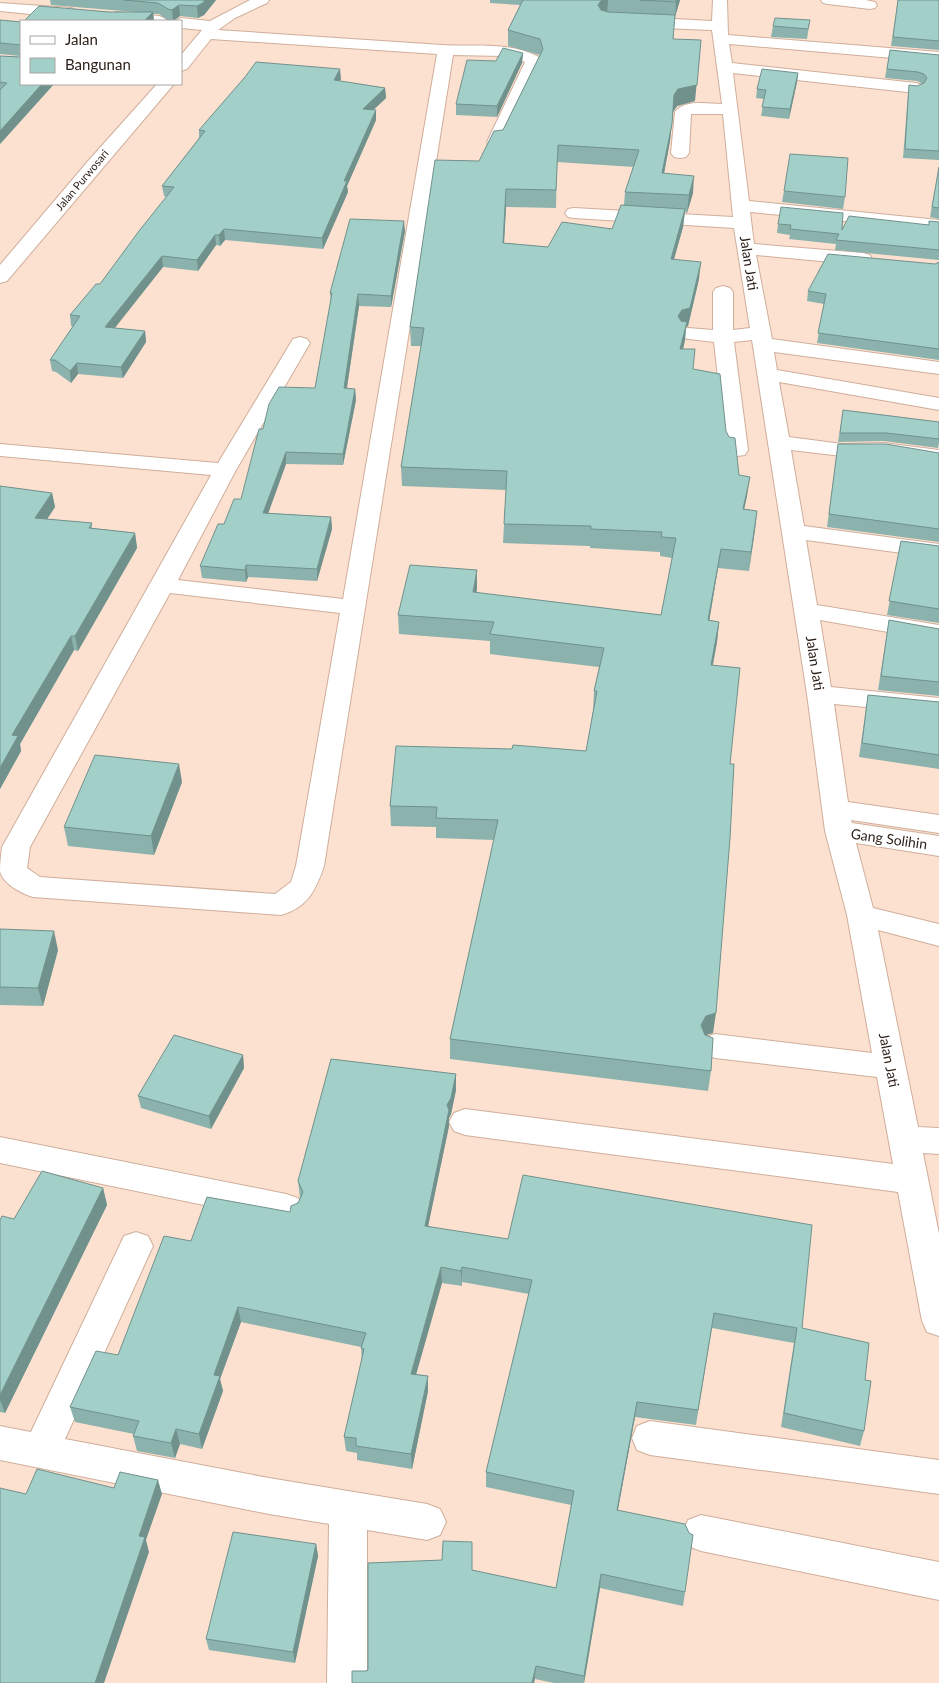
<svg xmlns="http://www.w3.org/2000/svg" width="939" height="1683" font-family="Lato,sans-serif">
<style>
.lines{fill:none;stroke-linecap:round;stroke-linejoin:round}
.minor-casing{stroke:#cfae9a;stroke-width:2}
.minor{fill:#fff;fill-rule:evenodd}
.wall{fill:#8bb2ac;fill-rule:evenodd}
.shaded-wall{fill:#71918c}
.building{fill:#a2cfc8;stroke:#71918c}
.labels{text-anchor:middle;stroke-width:4;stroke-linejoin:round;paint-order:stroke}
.far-street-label{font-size:11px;fill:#2a1d16;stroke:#fff}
.street-label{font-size:14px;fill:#2a1d16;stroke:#fff}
</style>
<rect width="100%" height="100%" fill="#fde1d0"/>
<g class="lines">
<defs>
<g id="minor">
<path d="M250,0H269L267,3L235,18L218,30C292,35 367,40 442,45C474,47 508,41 539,57L541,64L503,142L501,146H489L487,142L525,62L504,56L453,55L324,866C316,890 307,908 281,915L33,897C22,894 2,883 0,871C0,863 1,855 2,847L211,475L0,456V444L218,463L293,339L300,337L307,339L310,343L236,470L178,580L343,599L437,54L211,39L187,69L181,71V55L202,30L181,28V21H175L176,20L181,18L210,21ZM170,593L340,613L296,866L291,882L275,894L40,877L27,868L30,847Z"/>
<path d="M713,0H727L728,35L939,52V62L729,44L732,63L916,83L922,85L924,88L922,91L916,93L733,73L749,201L939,220V230L750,212L754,244L863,253L870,255L872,259L870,263L863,265L756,255L772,339L939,362V374L774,352L777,370L939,398V410L779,382L789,437L842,444L884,443L939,450V464L884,455L842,456L791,450L804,526L939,544V558L806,540L817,605L939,625V641L820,620L831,687L939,698V714L834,704L848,802L939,815V833L851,820L852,823L939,836V856L856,843L873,908L939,924V946L878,930L918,1127L939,1128V1154L923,1153L939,1234V1336L927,1332L922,1321L898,1192L465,1135L454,1131L449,1122L454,1113L465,1109L893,1164L877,1077L715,1058L704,1054L700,1046L704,1038L715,1034L872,1053L847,915L825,831L807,694L752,340L734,342L748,450L745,455L737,456L729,455L726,450L714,342L681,338L678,334L681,330L688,328L713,330V292L716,288L723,286L730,288L733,292V330L750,328L734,228L574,218L568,217L565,213L568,209L574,208L733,217L723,114H691L689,153L686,157L680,158L674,157L671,153L675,112C684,99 708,104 722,104L712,30L637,27L632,25L629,22L632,19L637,17L712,21Z"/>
<path d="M821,0H866L875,2L877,5L875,8L870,9L828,4L823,3Z"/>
<path d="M0,3L71,8L76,10L79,13L76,16L71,18L0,11Z"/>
<path d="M116,12L159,16L164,18L167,21L111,20L108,17L111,14Z"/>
<path d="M157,84H174L7,281L0,283V265L89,160Z"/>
<path d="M0,1137L286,1194L298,1198L303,1208L298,1218L286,1222L0,1163Z"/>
<path d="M136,1232L148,1236L153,1246L65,1439L269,1478L427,1504L440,1509L446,1522L440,1535L427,1540L367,1530V1683H327L329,1524L269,1514L0,1460V1426L31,1432L124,1236Z"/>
<path d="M650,1421L939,1460V1494L650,1455L637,1450L632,1438L637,1426Z"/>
<path d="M701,1515L939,1562V1600L701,1551L688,1546L682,1533L688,1520Z"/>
</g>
</defs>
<use href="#minor" class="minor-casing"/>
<use href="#minor" class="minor"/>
</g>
<g class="wall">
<path d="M50,0H216L204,15L198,18L180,16L173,21H169L159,14H153L154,21L109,12H136L51,5Z"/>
<path d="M490,0H680L675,17L673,39L695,101L677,106L673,112L670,141L664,173L693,193L687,213L685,212L683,227L674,259L699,279L688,326L686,327L685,340L683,349L726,431L739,475L747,496L744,509L757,511L749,571L718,568L709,621L719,622L717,642L713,665L730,764L713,1033L706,1035L711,1071L708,1091L450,1059V1039L494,840L436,838V827L391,826L390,806L586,751L593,711L594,691L599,667L490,654V641L399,634L398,615L477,589L476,593L661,615L672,558L660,556V552L590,548V546L503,543L504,524L506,490L402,486L401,467L421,346H411L410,327L479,161L503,130L540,55L508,46V30L520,5L490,3ZM557,162L634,167L625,192L624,205L612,229L548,247L504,243L506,207L556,208Z"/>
<path d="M898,0H939V50L891,46Z"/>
<path d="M0,20L21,22V84H54L0,144V56L20,57V56L0,54Z"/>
<path d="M810,20L807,39L771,37L773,26Z"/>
<path d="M890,50L939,55V160L903,158L908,94L909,85L917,86L923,84L917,81L885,78Z"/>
<path d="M523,53L522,63L497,117L456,115V104L496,61Z"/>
<path d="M798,73L797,82L789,119L761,116L764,99L756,98L757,89Z"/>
<path d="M341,79L339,81L385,88L386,98L373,110H376V120L347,186L348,192L323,249L225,240L220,246L216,245L198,271L163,267L114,328L145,331L146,342L123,378L78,374L71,383L56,372L52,371L50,360L73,326H71L70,315L100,284L167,197L164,196L162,186L199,138V130Z"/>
<path d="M939,167V219L930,217Z"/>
<path d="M784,191L845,197L843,209L782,202Z"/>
<path d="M939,222V260L835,250L836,244L789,239L790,235L777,233L778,224L842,230L929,225Z"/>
<path d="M405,231L391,307L359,306L347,388L355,389L356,400L343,465L286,464L268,513L331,517L332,529L317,581L248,577L246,582L202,578L200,566L224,524L241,499L263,429L315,388L331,301L330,293Z"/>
<path d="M939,262V360L817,343L824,304L807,301L808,291L935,264Z"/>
<path d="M843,410L939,422V443L938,448L884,441L838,442Z"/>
<path d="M838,444L939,453V542L827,527Z"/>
<path d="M0,486L52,493L55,507L47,519L92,523V528L135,533L137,548L78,651L74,650L20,744L21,751L0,789Z"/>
<path d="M901,541L939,546V623L887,615Z"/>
<path d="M889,620L939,629V696L878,690Z"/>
<path d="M868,695L939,702V769L859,757Z"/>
<path d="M182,782L154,855L68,846L64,827Z"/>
<path d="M0,929L58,950L43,1006L0,1005Z"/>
<path d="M243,1055L244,1068L211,1129L141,1108L138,1096Z"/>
<path d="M456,1074V1090L451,1114L449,1118V1126L428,1226L802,1328L865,1380L864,1431L860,1446L781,1427L794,1343L712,1328L696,1425L635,1417L618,1510L685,1592L683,1606L600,1588L584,1683H554L535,1679L534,1683H352L366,1671L472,1570L556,1588L571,1505L486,1487V1472L529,1294L462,1282V1286L442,1283L416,1374L428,1376V1391L412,1469L357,1460V1453L346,1451L344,1437L362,1361L361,1347L241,1322L220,1379L223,1391L202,1449L180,1444L175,1458L137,1451L133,1436L134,1434L75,1422L70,1407L118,1355L191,1241L290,1212L298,1203L300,1198L298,1181Z"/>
<path d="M103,1188L107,1205L5,1413L0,1412V1220L14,1219Z"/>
<path d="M316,1544L318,1556L295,1663L209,1650L206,1639Z"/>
</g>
<g class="shaded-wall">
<path d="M205,0H216L204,15L198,18L197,6Z"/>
<path d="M604,0H608L607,14L601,17L598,5L601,1Z"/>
<path d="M676,0H680L675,17L676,2Z"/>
<path d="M179,5L180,16L173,21L172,10Z"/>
<path d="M153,12L154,21H144Z"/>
<path d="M701,40L695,101L677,106L673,112L670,141L661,190L662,173L674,95Z"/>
<path d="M523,53L522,63L497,117V106Z"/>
<path d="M340,69L341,79L334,90V80Z"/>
<path d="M798,73L797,82L789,119L790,109Z"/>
<path d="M42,84H54L0,144V131Z"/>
<path d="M385,88L386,98L364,119L363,109Z"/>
<path d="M376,110V120L347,186L348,192L323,249L322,238L344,181Z"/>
<path d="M694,176L693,193L687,213L689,195Z"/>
<path d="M506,189V207L503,261V243Z"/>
<path d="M685,209L683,227L669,277L671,259Z"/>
<path d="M404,221L405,231L391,307V296Z"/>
<path d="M224,229L225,240L220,246L219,235Z"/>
<path d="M215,235L216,245L198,271L197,260Z"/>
<path d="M162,256L163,267L107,338L105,327Z"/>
<path d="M701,262L699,279L688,326L686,327L685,340L679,367L678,316Z"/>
<path d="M358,294L359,306L345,400L344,388Z"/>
<path d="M145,331L146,342L123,378L121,367Z"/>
<path d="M77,363L78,374L71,383L70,371Z"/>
<path d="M355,389L356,400L343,465V454Z"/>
<path d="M286,452V464L264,525L263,513Z"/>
<path d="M750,477L747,496L740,528L743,509Z"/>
<path d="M52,493L55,507L38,533L35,518Z"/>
<path d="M757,511L755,530L749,571L751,552Z"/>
<path d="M331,517L332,529L317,581V569Z"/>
<path d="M135,533L137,548L78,651L75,636Z"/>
<path d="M721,549L718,568L706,640L708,620Z"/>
<path d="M246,565L248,577L246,582L245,570Z"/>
<path d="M477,570V589L473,612V592Z"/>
<path d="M719,622L717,642L709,684L711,665Z"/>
<path d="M71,636L74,650L20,744L21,751L0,789V768L12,735Z"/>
<path d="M179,764L182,782L154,855L151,836Z"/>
<path d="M54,931L58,950L43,1006L38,988Z"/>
<path d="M716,1013L713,1033L703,1036L701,1025L706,1016Z"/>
<path d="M243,1055L244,1068L211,1129L209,1116Z"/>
<path d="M456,1074V1090L451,1114L449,1118V1126L425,1241V1226L447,1105Z"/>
<path d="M103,1188L107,1205L5,1413L0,1400V1395Z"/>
<path d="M441,1267L442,1283L412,1389L411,1374Z"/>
<path d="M462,1267V1286L461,1271Z"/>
<path d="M238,1307L241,1322L220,1379L223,1391L202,1449L199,1434L214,1375Z"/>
<path d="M428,1376V1391L412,1469L411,1454Z"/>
<path d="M637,1402L635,1417L615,1525L617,1510Z"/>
<path d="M176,1429L180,1444L175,1458L171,1443Z"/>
<path d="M158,1480L162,1494L146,1540L149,1552L104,1683H95L139,1536Z"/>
<path d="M316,1544L318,1556L295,1663L293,1652Z"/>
<path d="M601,1574L600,1588L584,1683V1676Z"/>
<path d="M536,1666L534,1683H532Z"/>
</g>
<g class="building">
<path d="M124,0H205L203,3L197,6L179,5L172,10L168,9L158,3Z"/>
<path d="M523,0H604L601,1L598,5L601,10L608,12L675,15L673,39L701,40L697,85L678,89L674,95L672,124L662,173L694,176L689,195L625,192L639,150L558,145L556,190L506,189L503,243L548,247L562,222L612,229L621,205L685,209L671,259L701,262L690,308L682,310L678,316L681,321L687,322L680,349H695L693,369L720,374L726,431L729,437L735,438L739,475L750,477L743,509L757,511L751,552L721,549L708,620L719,622L711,665L740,668L730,764H734L730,838L716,1013L706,1016L701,1025L705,1035L713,1038L711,1071L450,1039L498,820L436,818L437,807L390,806L396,746L512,749L513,745L586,751L597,691H594L604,648L490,634L494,622L398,615L410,565L477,570L473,592L661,615L676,538L661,537L662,532L591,529V526L504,524L507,471L401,467L424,328L410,327L435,160L479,161L494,131L503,130L543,49L540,39L508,30Z"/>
<path d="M640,0H676V2Z"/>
<path d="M898,0H939V41L893,37Z"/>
<path d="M39,6L109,12H153L144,21H24Z"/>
<path d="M775,18L810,20L808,29L773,26Z"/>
<path d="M0,20L21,22V84H42L0,131V90L7,83L0,82V56L20,57L21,45L0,43Z"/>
<path d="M503,48L523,53L497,106L456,104L467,60L496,61Z"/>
<path d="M890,50L939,55V151L905,149L909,85L917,86L924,83L927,78L924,74L918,72L887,69Z"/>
<path d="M256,62L340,69L334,80L385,88L363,109L376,110L344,181H347L322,238L224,229L219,235H215L197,260L162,256L105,327L145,331L121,367L77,363L70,371L55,360H50L80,316L70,315L96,284H100L139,231L174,187L162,186L205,131L199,130L245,77Z"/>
<path d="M762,69L798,73L790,109L762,107L766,90L757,89Z"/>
<path d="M790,154L848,158L845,197L784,191Z"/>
<path d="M939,167V208L932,207Z"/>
<path d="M781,207L843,213L842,230L849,216L929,225V221L939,222V250L836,240L839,234L790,229L791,225L778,224Z"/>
<path d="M350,219L404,221L391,296L358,294L344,388L355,389L343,454L286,452L263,513L331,517L317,569L246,565L245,570L200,566L218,524H224L234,499H241L259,429H263L269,404L279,387L315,388L332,293H330Z"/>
<path d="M828,254L935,264L939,262V349L818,333L826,294L808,291Z"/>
<path d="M843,410L939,422V439L886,433H840Z"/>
<path d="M838,444H886L939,453V529L829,514Z"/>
<path d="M0,486L52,493L35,518L92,523L89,528L135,533L75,636H71L12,735L18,736L0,768Z"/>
<path d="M901,541L939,546V609L889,601Z"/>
<path d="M889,620L939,629V682L881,676Z"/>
<path d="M868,695L939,702V755L862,743Z"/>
<path d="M95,755L179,764L151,836L64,827Z"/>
<path d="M0,929L54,931L38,988L0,987Z"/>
<path d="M174,1035L243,1055L209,1116L138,1096Z"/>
<path d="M331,1059L456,1074L451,1098L447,1105L449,1110L425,1226L508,1239L523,1175L812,1225L802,1328L869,1343L865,1380L871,1381L864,1431L784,1413L797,1328L714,1313L698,1410L637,1402L617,1510L685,1524L689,1533L693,1535L685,1592L601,1574L584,1676L536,1666L532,1683H352V1671H366L368,1670V1563L442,1560L443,1541L472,1542V1570L556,1588L574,1491L486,1472L532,1280L462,1267L461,1271L441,1267L411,1374L428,1376L411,1454L356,1446V1438L344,1437L364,1349L361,1348L366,1333L238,1307L214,1375L220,1376L199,1434L176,1429L171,1443L133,1436L139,1421L70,1407L96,1351L118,1355L164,1236L191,1241L207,1197L290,1212L291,1206L298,1203L303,1192L298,1181Z"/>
<path d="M42,1171L103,1188L0,1395V1220L2,1216L14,1219Z"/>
<path d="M37,1469L114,1488L120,1472L158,1480L139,1536L145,1537L95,1683H0V1488L26,1494Z"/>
<path d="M233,1532L316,1544L293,1652L206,1639Z"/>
</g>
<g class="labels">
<g class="far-street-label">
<text transform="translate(82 180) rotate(-50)" y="4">Jalan Purwosari</text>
</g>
<g class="street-label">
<text transform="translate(749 263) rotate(81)" y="5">Jalan Jati</text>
<text transform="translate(815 663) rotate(81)" y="5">Jalan Jati</text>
<text transform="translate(889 839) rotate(8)" y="5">Gang Solihin</text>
<text transform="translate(889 1060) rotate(79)" y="5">Jalan Jati</text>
</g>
</g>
<rect x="20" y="20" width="162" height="65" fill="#ffffff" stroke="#aaa5a2"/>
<rect x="30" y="36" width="25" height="8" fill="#ffffff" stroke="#aaa5a2"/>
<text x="65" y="45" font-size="15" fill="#2a1d16">Jalan</text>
<rect x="30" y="58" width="25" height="15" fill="#a2cfc8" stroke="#aaa5a2"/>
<text x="65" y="70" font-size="15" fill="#2a1d16">Bangunan</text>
</svg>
